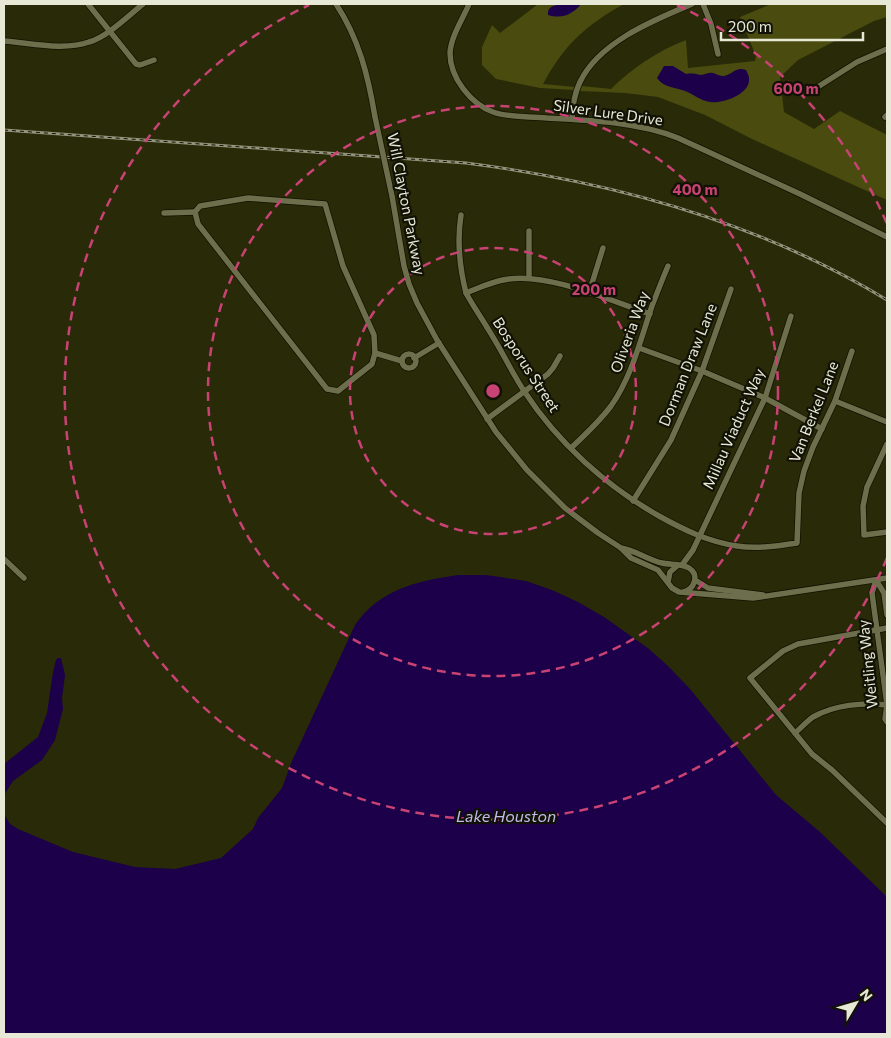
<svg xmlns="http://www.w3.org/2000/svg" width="891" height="1038" font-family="Commissioner,sans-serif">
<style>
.green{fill:#4a4b0e}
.water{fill:#1c0049}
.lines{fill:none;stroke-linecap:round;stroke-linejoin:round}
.minor-casing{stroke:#121200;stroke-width:7}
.minor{stroke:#6d6e4c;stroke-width:5.5}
.rail-casing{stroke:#93947b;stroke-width:3}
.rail{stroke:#111205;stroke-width:1;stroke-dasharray:4;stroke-linecap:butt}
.minor-bridge-casing{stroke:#121200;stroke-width:7;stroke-linecap:butt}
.minor-bridge{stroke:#6d6e4c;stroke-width:5.5}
.ring{fill:none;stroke:#c94274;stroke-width:2.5;stroke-dasharray:9 6}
.labels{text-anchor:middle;stroke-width:4.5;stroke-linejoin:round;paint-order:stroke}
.street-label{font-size:15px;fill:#e7e9d6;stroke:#111205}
.water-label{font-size:16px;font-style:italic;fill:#c0baed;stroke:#111205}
.centre{fill:#c94274;stroke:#111205;stroke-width:2.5}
.ring-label{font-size:15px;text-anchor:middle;font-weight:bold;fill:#c94274;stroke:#111205;stroke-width:4.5;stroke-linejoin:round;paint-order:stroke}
</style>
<rect width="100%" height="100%" fill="#292a08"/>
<g class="green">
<path d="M538,4H624C586,25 564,45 543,84L575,87L574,90L540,88L496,79L482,65V47L492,25L500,33Z"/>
<path d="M771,4H887V17L874,21L798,60L780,77L784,112L814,129L840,111L887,135V200L752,139L705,115L658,97L625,93L580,91L582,86L611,89C631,69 659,50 686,40L688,68L755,61L756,56L740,17Z"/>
</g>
<g class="water">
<path d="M560,4H581C572,15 562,19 548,15C547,7 553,6 560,4Z"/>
<path d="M664,66H673L686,74C692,73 696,74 701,75C705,75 709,72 713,73C717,74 719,76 724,76C733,74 736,66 746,70C747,73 749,75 749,78C751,94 723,104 710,102C701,101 693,94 685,91C675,87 664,88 657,78Z"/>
<path d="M458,575H486L526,581L552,590L578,602L604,617L649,649L668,666L690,689L776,795L820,832L887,897V1034H4V814L10,824L18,829L73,852L135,867L175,869L221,858L253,829L258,818L282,788L292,761L355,625C380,589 417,581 458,575Z"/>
<path d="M58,658H61L65,675L62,698L63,709L55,740L42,760L13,781L4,795V764L38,737L47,713L53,672L56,660Z"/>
</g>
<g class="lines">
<defs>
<g id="minor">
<path d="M88,4L136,64L140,65L154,60"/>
<path d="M336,4C359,39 368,75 375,117"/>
<path d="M469,4C463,19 451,36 450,53C450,78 471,104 493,112C510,118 529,116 547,118C589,120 639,122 678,138L800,194L887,237"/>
<path d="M703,4L711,24L718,54"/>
<path d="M4,41C31,43 63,51 89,42C107,37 128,16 143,4"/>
<path d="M813,90L857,62L887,49"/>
<path d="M885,117L887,115"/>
<path d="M572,119C573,106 574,94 580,82C599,42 654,20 692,4"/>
<path d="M392,196L404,266L409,284L417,303L437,340L496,432L527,470L565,508L598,533L621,548L631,558L658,570L672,588L679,592L753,598L887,578"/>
<path d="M248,198L325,204L343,266L374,335L375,353L372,364L338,391L327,389L198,224L195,212L200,206Z"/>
<path d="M164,213L195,212"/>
<path d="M461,215C457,240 460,269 466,293C473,306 481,317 488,329C501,349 511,371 524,391C558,443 606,486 659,516C684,530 709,542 737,546C757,549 778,546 797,543L799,493L804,471L813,447L835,401L852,351"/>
<path d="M529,231V278"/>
<path d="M466,293C480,287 494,281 509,279C549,273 611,301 650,314"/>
<path d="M589,293L603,248"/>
<path d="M639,348L702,371L765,398L822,429"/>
<path d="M375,353L402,361"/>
<circle cx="409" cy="361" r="7"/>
<path d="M414,358L439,343"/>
<path d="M835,401L887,422"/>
<path d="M487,419L548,374L553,368L560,356"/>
<path d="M887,444L867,487L863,506L864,535L887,532"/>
<path d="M571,448C585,435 599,422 611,406C632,376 640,341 652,306C657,293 662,280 668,266"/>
<path d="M633,501L671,440L702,371L731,289"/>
<path d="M621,548C635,550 648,560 662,563C670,565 682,563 689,568C700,575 694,589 684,592"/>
<path d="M4,559L24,578"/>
<path d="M682,565L693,550L765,398L791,316"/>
<path d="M695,580L708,588L763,595"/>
<path d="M876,580L872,593L887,705L885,719L887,722"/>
<path d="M876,580L884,593L887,615"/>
<path d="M668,582L670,572L677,566"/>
<path d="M887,628L798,644L783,651L750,678L812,754L832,770L887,823"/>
<path d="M795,733C801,728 807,721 813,717C834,705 863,702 887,705"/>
</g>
</defs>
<use href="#minor" class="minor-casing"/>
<use href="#minor" class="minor"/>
<defs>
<path id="rail" d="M4,130L466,163C614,182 759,222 887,300"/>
</defs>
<use href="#rail" class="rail-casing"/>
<use href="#rail" class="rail"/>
<defs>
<path id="minor-bridge" d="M375,117L392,196"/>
</defs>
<use href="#minor-bridge" class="minor-bridge-casing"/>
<use href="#minor-bridge" class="minor-bridge"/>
</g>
<g class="ring">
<circle cx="493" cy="391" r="143"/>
<circle cx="493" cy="391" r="285"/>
<path d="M887 558A428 428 0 1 1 309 5M677 5A428 428 0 0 1 887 224"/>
</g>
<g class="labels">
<g class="street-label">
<text transform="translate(608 113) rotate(8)" y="5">Silver Lure Drive</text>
<text transform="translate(406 204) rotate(79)" y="5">Will Clayton Parkway</text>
<text transform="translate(630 332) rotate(-70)" y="5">Oliveria Way</text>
<text transform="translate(526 365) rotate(57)" y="5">Bosporus Street</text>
<text transform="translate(688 365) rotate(-68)" y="5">Dorman Draw Lane</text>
<text transform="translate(814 412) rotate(-68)" y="5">Van Berkel Lane</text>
<text transform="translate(734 429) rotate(-66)" y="5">Millau Viaduct Way</text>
<text transform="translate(868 664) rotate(-96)" y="5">Weitling Way</text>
</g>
<g class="water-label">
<text x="506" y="822">Lake Houston</text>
</g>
</g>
<circle cx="493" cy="391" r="8" class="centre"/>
<g class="ring-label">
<text x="796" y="94">600 m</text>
<text x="695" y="195">400 m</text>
<text x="594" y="295">200 m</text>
</g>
<rect width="891" height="1038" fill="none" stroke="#e7e9d6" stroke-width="10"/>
<g transform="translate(856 1003) rotate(52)" stroke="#111205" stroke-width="4" paint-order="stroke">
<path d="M0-4L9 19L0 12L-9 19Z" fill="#e7e9d6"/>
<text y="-8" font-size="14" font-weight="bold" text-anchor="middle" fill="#e7e9d6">N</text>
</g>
<path d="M721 32v8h142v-8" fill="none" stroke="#e7e9d6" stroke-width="2.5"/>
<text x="728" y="32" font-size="15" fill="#e7e9d6" stroke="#111205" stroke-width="4" paint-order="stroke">200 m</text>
</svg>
